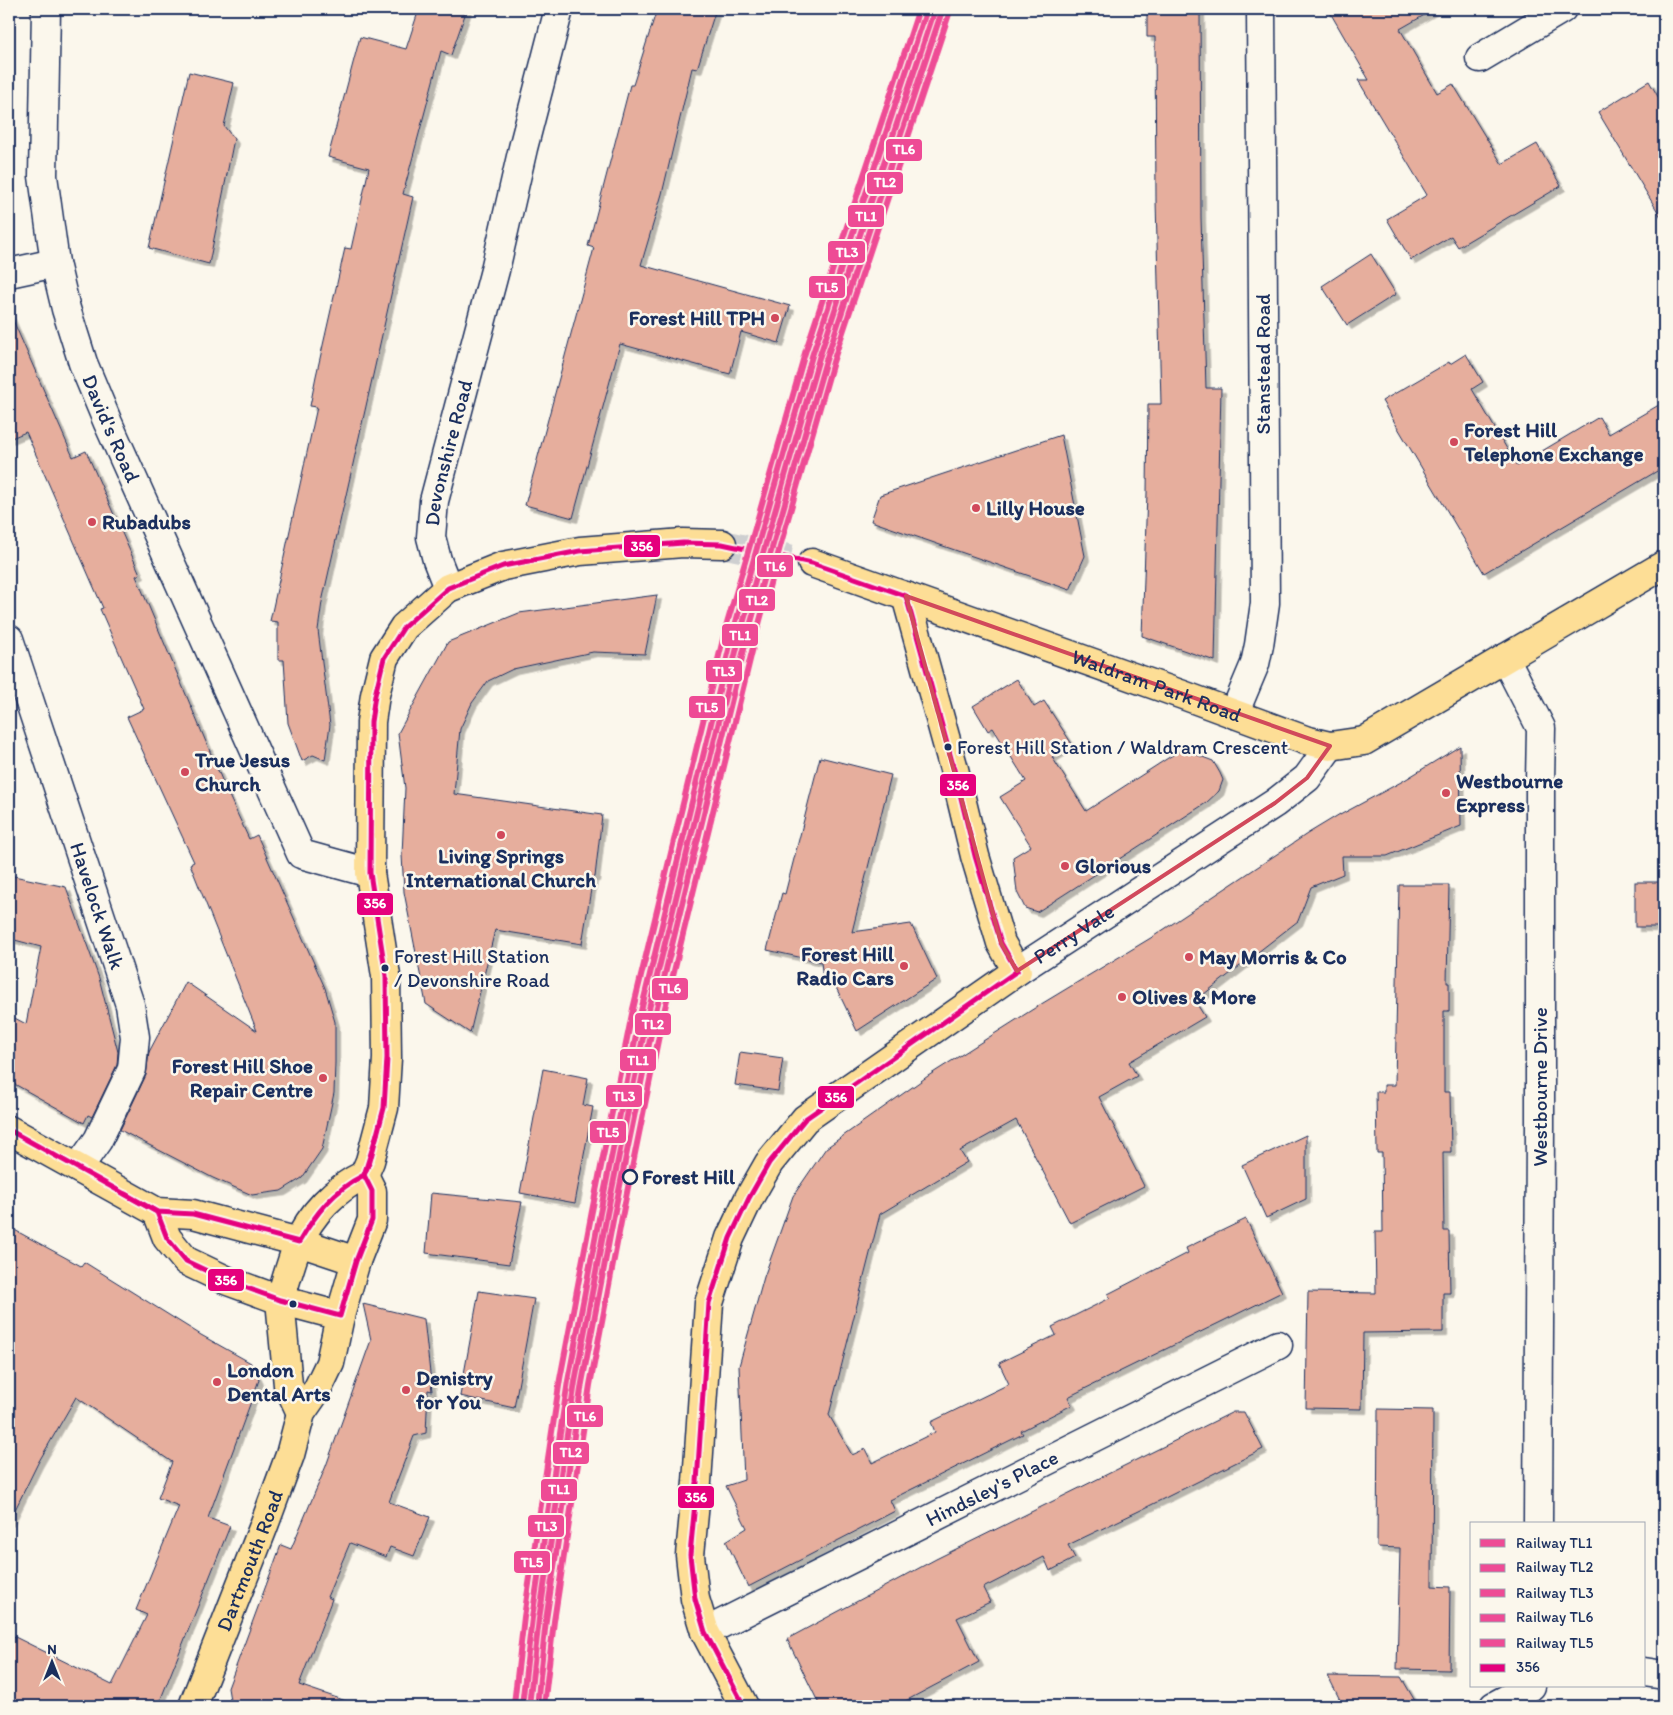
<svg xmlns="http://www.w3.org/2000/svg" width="1673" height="1715" font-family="Itim,sans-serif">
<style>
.building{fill:#e6ae9d;stroke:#1b2f5e;filter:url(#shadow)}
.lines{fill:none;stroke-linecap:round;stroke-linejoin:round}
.highway-tunnel{stroke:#cecfd0;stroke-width:28;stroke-dasharray:28 14;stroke-linecap:butt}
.minor-casing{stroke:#1b2f5e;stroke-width:31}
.major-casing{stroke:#1b2f5e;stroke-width:31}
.highway-casing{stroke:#1b2f5e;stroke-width:31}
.minor{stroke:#fbf7ec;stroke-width:28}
.major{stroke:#fdde96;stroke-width:28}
.highway{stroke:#fdde96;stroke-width:28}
.bus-1-casing{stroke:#fbf7ec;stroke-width:9}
.bus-1{stroke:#e5007d;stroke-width:5}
.rail-1-casing{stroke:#fbf7ec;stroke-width:10}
.rail-2-casing{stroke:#fbf7ec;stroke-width:10}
.rail-3-casing{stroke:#fbf7ec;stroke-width:10}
.rail-4-casing{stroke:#fbf7ec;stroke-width:10}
.rail-5-casing{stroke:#fbf7ec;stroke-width:10}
.rail-1{stroke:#ee4b95;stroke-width:6}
.rail-2{stroke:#ee4b95;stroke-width:6}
.rail-3{stroke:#ee4b95;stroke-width:6}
.rail-4{stroke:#ee4b95;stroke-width:6}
.rail-5{stroke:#ee4b95;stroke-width:6}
.marked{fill:none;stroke:#d1495b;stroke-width:4;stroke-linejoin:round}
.poi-dot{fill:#d1495b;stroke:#fbf7ec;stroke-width:2}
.bus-dot{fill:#1b2f5e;stroke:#fbf7ec;stroke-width:2}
.stop-dot{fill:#fbf7ec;stroke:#1b2f5e;stroke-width:2.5}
.labels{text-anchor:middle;stroke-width:5;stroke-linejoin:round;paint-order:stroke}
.bus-label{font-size:20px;fill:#1b2f5e;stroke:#fbf7ec;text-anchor:start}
.poi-label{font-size:21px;font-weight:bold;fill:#1b2f5e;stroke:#fbf7ec;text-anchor:start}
.street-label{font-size:21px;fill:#1b2f5e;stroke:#fbf7ec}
.stop-label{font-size:21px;font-weight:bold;fill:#1b2f5e;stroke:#fbf7ec;text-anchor:start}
.line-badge{stroke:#fbf7ec;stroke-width:2}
.badge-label{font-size:14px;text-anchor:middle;font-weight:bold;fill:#fff}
</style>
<defs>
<filter id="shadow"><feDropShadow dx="4.5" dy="4.5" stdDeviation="0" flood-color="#0004"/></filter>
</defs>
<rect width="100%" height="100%" fill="#fbf7ec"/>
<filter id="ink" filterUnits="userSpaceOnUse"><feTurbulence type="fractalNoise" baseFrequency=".02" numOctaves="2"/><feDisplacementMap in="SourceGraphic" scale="10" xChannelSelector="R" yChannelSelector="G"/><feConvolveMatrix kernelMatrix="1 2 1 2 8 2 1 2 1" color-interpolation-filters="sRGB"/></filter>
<g filter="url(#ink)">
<g class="building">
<path d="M419,9H467L451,55L441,51L403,194L413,197L322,602L318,630L330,725L325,760L313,755L302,761L288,723L284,660H278V622L270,621L317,407L310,406L316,376L345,248L351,249L369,168L328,157L360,37L406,49Z"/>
<path d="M657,9H716L697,69L692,68L662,194L641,265L790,306L779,343L741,332L730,374L620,344L573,518L525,505L594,248L588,246L630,85H633Z"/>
<path d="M1147,9H1200L1201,218L1206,388H1221L1215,661L1142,636L1147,493L1148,404H1161L1156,200L1155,37H1147Z"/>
<path d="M1328,9H1435L1400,29L1437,93L1453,84L1502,164L1537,144L1561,186L1458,247L1451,236L1411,260L1387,219L1427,195L1358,80H1369Z"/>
<path d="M189,72L234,83L224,126L234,139L209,264L149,248Z"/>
<path d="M1649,81L1664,107V222L1598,112Z"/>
<path d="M1371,254L1396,294L1347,325L1322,286Z"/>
<path d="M9,311L73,457L86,451L140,574L136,576L225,787L249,839L257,835L325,988L335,1022V1063L334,1093L322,1149L302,1178L281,1191L252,1195L213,1178L120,1130L146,1075L149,1052L186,982L257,1031L190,864L194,862L127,717L144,709L100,609L103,608L26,432L9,439Z"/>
<path d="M1466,354L1483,382L1472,389L1517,466L1599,417L1609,434L1664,402V467L1484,573L1382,401L1449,362L1450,364Z"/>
<path d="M1061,435L1085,556L1070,590L871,521L880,495Z"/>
<path d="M657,595L645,654L593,652L513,669L488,681L472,703L460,729L454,794L602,815L595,877H593L582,944L495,930L470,1033L426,1004L404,892L402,855L405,788L398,733L448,642L519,613Z"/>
<path d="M1017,679L1034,707L1044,701L1072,744L1052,757L1086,811L1182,749L1213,761L1220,773L1223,780L1219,791L1206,803L1037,912L1025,908L1017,892L1013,857L1031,846L1000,797L1026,781L993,728L988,731L973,706Z"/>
<path d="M1460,746L1461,826L1387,856H1342L1343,874L1311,887L1298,921L1195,1001L1205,1017L1129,1062L1137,1076L1099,1097L1144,1186L1070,1223L1016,1120L960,1151L967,1162L880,1214L829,1415L852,1455L865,1449L872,1463L935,1432L931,1422L1009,1384L999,1363L1056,1335L1052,1327L1110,1298L1108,1294L1188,1253L1186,1248L1246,1219L1282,1292L1068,1397L1072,1405L1021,1431L1023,1434L890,1500L895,1511L748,1587L726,1541L747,1528L726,1486L744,1480L739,1366L764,1277L793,1196L826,1148L928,1076L1038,1006L1154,936L1307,834L1340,814V815L1403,781Z"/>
<path d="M820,757L891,775L852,932L911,924L937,979L857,1031L831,977L823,980L821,962L767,950L782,893L785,894Z"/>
<path d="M9,875L66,887L99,978L118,1052L117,1065L92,1117L88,1115L84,1123L9,1081V1015L26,1024L41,947L11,939L13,918L9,915Z"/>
<rect x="1635" y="882" width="29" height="45"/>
<path d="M1399,885H1449L1447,983H1449V1011H1444V1092H1450L1451,1152H1443L1444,1231H1449L1450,1293H1443V1332L1363,1333L1362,1409L1306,1408L1308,1292L1376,1293L1375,1232H1383L1382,1153H1377L1376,1092H1384V1085H1395Z"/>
<path d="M740,1052L783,1058L778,1091L735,1085Z"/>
<path d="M543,1069L588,1078L583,1105L593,1107L575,1203L520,1193Z"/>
<path d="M1306,1135V1199L1266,1218L1242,1165Z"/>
<path d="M431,1193L522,1202L509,1264L426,1253Z"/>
<path d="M9,1227L81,1266L84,1262L201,1335L251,1363L259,1380L208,1518L230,1526L158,1706H9V1634L112,1685L147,1615L136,1610L179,1506L158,1498L172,1462L76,1397L38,1463L9,1522Z"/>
<path d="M479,1291L534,1299L514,1408L460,1396Z"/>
<path d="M363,1304L424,1319L432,1391L428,1390L426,1433L414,1436L389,1502L430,1517L414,1556L390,1547L386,1557L350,1543L327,1597L332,1599L299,1685L349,1702L348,1706H231L228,1688L281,1545L291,1549L326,1466L371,1340Z"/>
<path d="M1378,1409L1433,1410L1432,1586L1450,1587L1449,1670L1397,1669L1400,1548L1377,1547Z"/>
<path d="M1233,1412H1244L1263,1449L1139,1511L1068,1545L1075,1558L1050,1571L1044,1557L983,1588L990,1602L957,1618L979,1662L896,1706H820L787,1639L936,1559Z"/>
<path d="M1328,1676L1401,1677L1418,1706H1343Z"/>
</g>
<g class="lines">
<path class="highway-tunnel" d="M722,544L812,563"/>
<defs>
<g id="minor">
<path id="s1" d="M46,9L43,176L55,263L66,309L83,363L108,423L301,854L370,873"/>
<path d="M1480,58L1562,9"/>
<path d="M9,273L55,263"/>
<path id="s2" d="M448,588L437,560L431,537L434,501L495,270L523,148L559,9"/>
<path id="s3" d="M9,639L130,1005L135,1037L132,1069L98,1140L78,1168"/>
<path d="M1505,658L1541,728L1540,781V1125L1538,1524"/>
<path d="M1234,714L1255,664L1259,645L1265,603L1261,9"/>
<path id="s4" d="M1017,971L1275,803L1307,778L1330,746"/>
<path id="s5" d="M705,1632L1278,1345"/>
<path d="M1644,1672L1664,1675"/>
<path d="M1494,1706L1531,1686"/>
</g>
<g id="major">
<path d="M280,1300L288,1385L301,1413"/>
<path id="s6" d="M193,1706L263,1528L290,1455L301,1413L317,1390L330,1363L340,1316"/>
<path d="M744,1706L705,1632L695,1599L690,1555L697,1482L709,1303L730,1238L749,1198L769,1163L805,1119L1017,971L1001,943L975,856L954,769L906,596"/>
</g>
<g id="highway">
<path id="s7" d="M812,563L1183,695L1305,740L1330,746L1364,741L1664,565"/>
<path d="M9,1130L157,1212L193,1214L299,1242L356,1261"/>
<path d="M157,1212L167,1238L186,1261L228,1281L280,1300L340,1316L356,1261L372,1220V1191L364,1175"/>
<path d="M280,1300C286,1281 291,1262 298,1244C310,1214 336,1188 364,1175L370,1161L384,1108L387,1058L386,976L370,873L371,722L375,695L384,658L404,627L448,588L503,566L580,551L683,543L722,544"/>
</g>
</defs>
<use href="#minor" class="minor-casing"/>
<use href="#major" class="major-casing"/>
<use href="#highway" class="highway-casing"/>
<use href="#minor" class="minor"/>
<use href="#major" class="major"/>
<use href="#highway" class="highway"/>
<defs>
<g id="bus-1">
<path d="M906,596L954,769L975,856L1001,943L1017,971"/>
<path d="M9,1130L157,1212L167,1238L186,1261L228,1281L280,1300L340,1316L356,1261L372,1220V1191L364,1175L370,1161L384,1108L387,1058L386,976L370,873L371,722L375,695L384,658L404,627L448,588L503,566L580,551L683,543L722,544L812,563L906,596"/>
<path d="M125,1194L157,1212L193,1214L299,1242C316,1213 334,1190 364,1175L377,1134"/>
<path d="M744,1706L705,1632L695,1599L690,1555L697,1482L709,1303L730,1238L749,1198L769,1163L805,1119L1017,971"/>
</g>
</defs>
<use href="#bus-1" class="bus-1-casing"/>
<use href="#bus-1" class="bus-1"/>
<defs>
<path id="rail-1" d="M529,1706L539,1619L575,1382L607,1214L648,1013L741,631L769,532L819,358L935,9"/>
<path id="rail-2" d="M537,1706L546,1620L582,1383L614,1215L655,1015L748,633L776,534L826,360L942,11"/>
<path id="rail-3" d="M522,1705L532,1618L568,1381L600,1213L641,1011L734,629L762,530L812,356L927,9"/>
<path id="rail-4" d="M544,1706L554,1621L590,1385L622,1217L663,1016L756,635L783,536L833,362L949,14"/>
<path id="rail-5" d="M514,1704L524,1617L560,1379L592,1211L633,1009L726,627L755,528L805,353L919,9"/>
</defs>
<use href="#rail-1" class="rail-1-casing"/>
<use href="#rail-2" class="rail-2-casing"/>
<use href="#rail-3" class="rail-3-casing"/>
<use href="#rail-4" class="rail-4-casing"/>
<use href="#rail-5" class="rail-5-casing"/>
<use href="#rail-1" class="rail-1"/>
<use href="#rail-2" class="rail-2"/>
<use href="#rail-3" class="rail-3"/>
<use href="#rail-4" class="rail-4"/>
<use href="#rail-5" class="rail-5"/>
</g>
</g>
<path class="marked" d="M906,596L1330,746L1307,778L1275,803L1017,971L1001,943Z"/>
<g class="poi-dot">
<circle cx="775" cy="318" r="5"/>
<circle cx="1454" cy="442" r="5"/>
<circle cx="976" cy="508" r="5"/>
<circle cx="92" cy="522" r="5"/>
<circle cx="185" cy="772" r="5"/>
<circle cx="1446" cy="793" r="5"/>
<circle cx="501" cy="835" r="5"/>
<circle cx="1065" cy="866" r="5"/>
<circle cx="1189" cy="957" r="5"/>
<circle cx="904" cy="966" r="5"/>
<circle cx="1122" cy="997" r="5"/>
<circle cx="323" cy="1078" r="5"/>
<circle cx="217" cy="1382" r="5"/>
<circle cx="406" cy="1390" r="5"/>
</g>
<g class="bus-dot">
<circle cx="948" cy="747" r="4.5"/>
<circle cx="385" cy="968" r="4.5"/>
<circle cx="293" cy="1304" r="4.5"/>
</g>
<circle class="stop-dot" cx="630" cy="1177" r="7"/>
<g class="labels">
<g class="bus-label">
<text x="957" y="754">Forest Hill Station / Waldram Crescent</text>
<text x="394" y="963">Forest Hill Station<tspan x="394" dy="24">/ Devonshire Road</tspan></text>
</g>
<g class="poi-label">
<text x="765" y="325" text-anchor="end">Forest Hill TPH</text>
<text x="1464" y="437">Forest Hill<tspan x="1464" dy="24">Telephone Exchange</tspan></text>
<text x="986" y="515">Lilly House</text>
<text x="102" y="529">Rubadubs</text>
<text x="195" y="767">True Jesus<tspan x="195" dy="24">Church</tspan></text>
<text x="1456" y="788">Westbourne<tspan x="1456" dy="24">Express</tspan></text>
<text x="501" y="863" text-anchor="middle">Living Springs<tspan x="501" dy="24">International Church</tspan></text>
<text x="1075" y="873">Glorious</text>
<text x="894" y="961" text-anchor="end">Forest Hill<tspan x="894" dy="24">Radio Cars</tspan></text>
<text x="1199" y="964">May Morris &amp; Co</text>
<text x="1132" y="1004">Olives &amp; More</text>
<text x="313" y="1073" text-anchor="end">Forest Hill Shoe<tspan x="313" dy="24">Repair Centre</tspan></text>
<text x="227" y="1377">London<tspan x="227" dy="24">Dental Arts</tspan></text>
<text x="416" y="1385">Denistry<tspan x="416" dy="24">for You</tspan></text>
</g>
<g class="street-label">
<text transform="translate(1263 364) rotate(-90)" y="7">Stanstead Road</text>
<text dy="7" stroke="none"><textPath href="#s1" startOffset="430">David's Road</textPath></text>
<text dy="7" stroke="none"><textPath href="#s2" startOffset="140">Devonshire Road</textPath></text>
<text dy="7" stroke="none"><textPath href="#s7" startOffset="366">Waldram Park Road</textPath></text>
<text dy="7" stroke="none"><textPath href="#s3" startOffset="281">Havelock Walk</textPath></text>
<text dy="7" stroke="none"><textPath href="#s4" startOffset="68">Perry Vale</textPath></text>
<text transform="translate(1540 1087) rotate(-90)" y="7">Westbourne Drive</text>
<text dy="7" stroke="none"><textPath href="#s5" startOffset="321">Hindsley's Place</textPath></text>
<text dy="7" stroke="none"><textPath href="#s6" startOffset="156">Dartmouth Road</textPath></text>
</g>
<g class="stop-label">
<text x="642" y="1184">Forest Hill</text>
</g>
</g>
<g class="line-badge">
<rect x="885" y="138" width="38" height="24" rx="5" fill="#ee4b95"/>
<rect x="866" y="171" width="38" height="24" rx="5" fill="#ee4b95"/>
<rect x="847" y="204" width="38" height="24" rx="5" fill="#ee4b95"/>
<rect x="827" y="240" width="39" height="24" rx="5" fill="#ee4b95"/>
<rect x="808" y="275" width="38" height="24" rx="5" fill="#ee4b95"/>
<rect x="623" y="534" width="38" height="24" rx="5" fill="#e5007d"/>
<rect x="756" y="554" width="38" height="24" rx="5" fill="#ee4b95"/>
<rect x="738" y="588" width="38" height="24" rx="5" fill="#ee4b95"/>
<rect x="721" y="623" width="38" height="24" rx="5" fill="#ee4b95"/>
<rect x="705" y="659" width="38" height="24" rx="5" fill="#ee4b95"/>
<rect x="688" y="695" width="38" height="24" rx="5" fill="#ee4b95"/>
<rect x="939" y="773" width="38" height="24" rx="5" fill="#e5007d"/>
<rect x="356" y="892" width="38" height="24" rx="5" fill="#e5007d"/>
<rect x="651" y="977" width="38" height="24" rx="5" fill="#ee4b95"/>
<rect x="634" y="1012" width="38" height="24" rx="5" fill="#ee4b95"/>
<rect x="619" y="1048" width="38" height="24" rx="5" fill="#ee4b95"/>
<rect x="605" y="1084" width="38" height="24" rx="5" fill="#ee4b95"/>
<rect x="817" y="1085" width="38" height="24" rx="5" fill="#e5007d"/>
<rect x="589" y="1120" width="38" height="24" rx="5" fill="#ee4b95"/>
<rect x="207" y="1268" width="38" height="24" rx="5" fill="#e5007d"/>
<rect x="566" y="1404" width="38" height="24" rx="5" fill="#ee4b95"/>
<rect x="552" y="1441" width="38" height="24" rx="5" fill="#ee4b95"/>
<rect x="540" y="1478" width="38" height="24" rx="5" fill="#ee4b95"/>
<rect x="677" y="1485" width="38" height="24" rx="5" fill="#e5007d"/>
<rect x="527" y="1514" width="38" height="24" rx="5" fill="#ee4b95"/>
<rect x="513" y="1550" width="38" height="24" rx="5" fill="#ee4b95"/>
</g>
<g class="badge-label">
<text x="904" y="154">TL6</text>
<text x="885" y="187">TL2</text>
<text x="866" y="221">TL1</text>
<text x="847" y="257">TL3</text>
<text x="827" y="292">TL5</text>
<text x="642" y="551">356</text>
<text x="775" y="571">TL6</text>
<text x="757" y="605">TL2</text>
<text x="740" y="640">TL1</text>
<text x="724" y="676">TL3</text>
<text x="707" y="712">TL5</text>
<text x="958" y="790">356</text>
<text x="375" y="908">356</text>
<text x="670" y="993">TL6</text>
<text x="653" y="1029">TL2</text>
<text x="638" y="1065">TL1</text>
<text x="624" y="1101">TL3</text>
<text x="836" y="1102">356</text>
<text x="608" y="1137">TL5</text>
<text x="226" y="1285">356</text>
<text x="585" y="1421">TL6</text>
<text x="571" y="1457">TL2</text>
<text x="559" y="1494">TL1</text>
<text x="696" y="1502">356</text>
<text x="546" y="1531">TL3</text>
<text x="532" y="1567">TL5</text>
</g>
<rect width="1673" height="1715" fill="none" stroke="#fbf7ec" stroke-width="30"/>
<rect x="15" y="15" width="1643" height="1685" fill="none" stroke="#1b2f5e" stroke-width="2" filter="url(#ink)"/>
<rect x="1470" y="1522" width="175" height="165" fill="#fbf7ec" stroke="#a1a7b3"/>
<rect x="1480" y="1539" width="25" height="8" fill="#ee4b95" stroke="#a1a7b3"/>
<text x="1516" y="1548" font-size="15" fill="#1b2f5e">Railway TL1</text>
<rect x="1480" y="1564" width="25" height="8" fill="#ee4b95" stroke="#a1a7b3"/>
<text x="1516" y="1572" font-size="15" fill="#1b2f5e">Railway TL2</text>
<rect x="1480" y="1589" width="25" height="8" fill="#ee4b95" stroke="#a1a7b3"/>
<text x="1516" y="1598" font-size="15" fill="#1b2f5e">Railway TL3</text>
<rect x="1480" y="1614" width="25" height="8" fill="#ee4b95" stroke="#a1a7b3"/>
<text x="1516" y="1622" font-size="15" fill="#1b2f5e">Railway TL6</text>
<rect x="1480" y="1639" width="25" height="8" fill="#ee4b95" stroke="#a1a7b3"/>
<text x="1516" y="1648" font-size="15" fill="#1b2f5e">Railway TL5</text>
<rect x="1480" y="1664" width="25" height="8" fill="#e5007d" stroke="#a1a7b3"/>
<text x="1516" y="1672" font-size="15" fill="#1b2f5e">356</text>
<g transform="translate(52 1662)" stroke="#fbf7ec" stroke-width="4" paint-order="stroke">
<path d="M0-4L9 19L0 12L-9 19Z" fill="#1b2f5e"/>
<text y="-8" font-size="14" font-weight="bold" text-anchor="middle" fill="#1b2f5e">N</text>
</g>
</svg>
